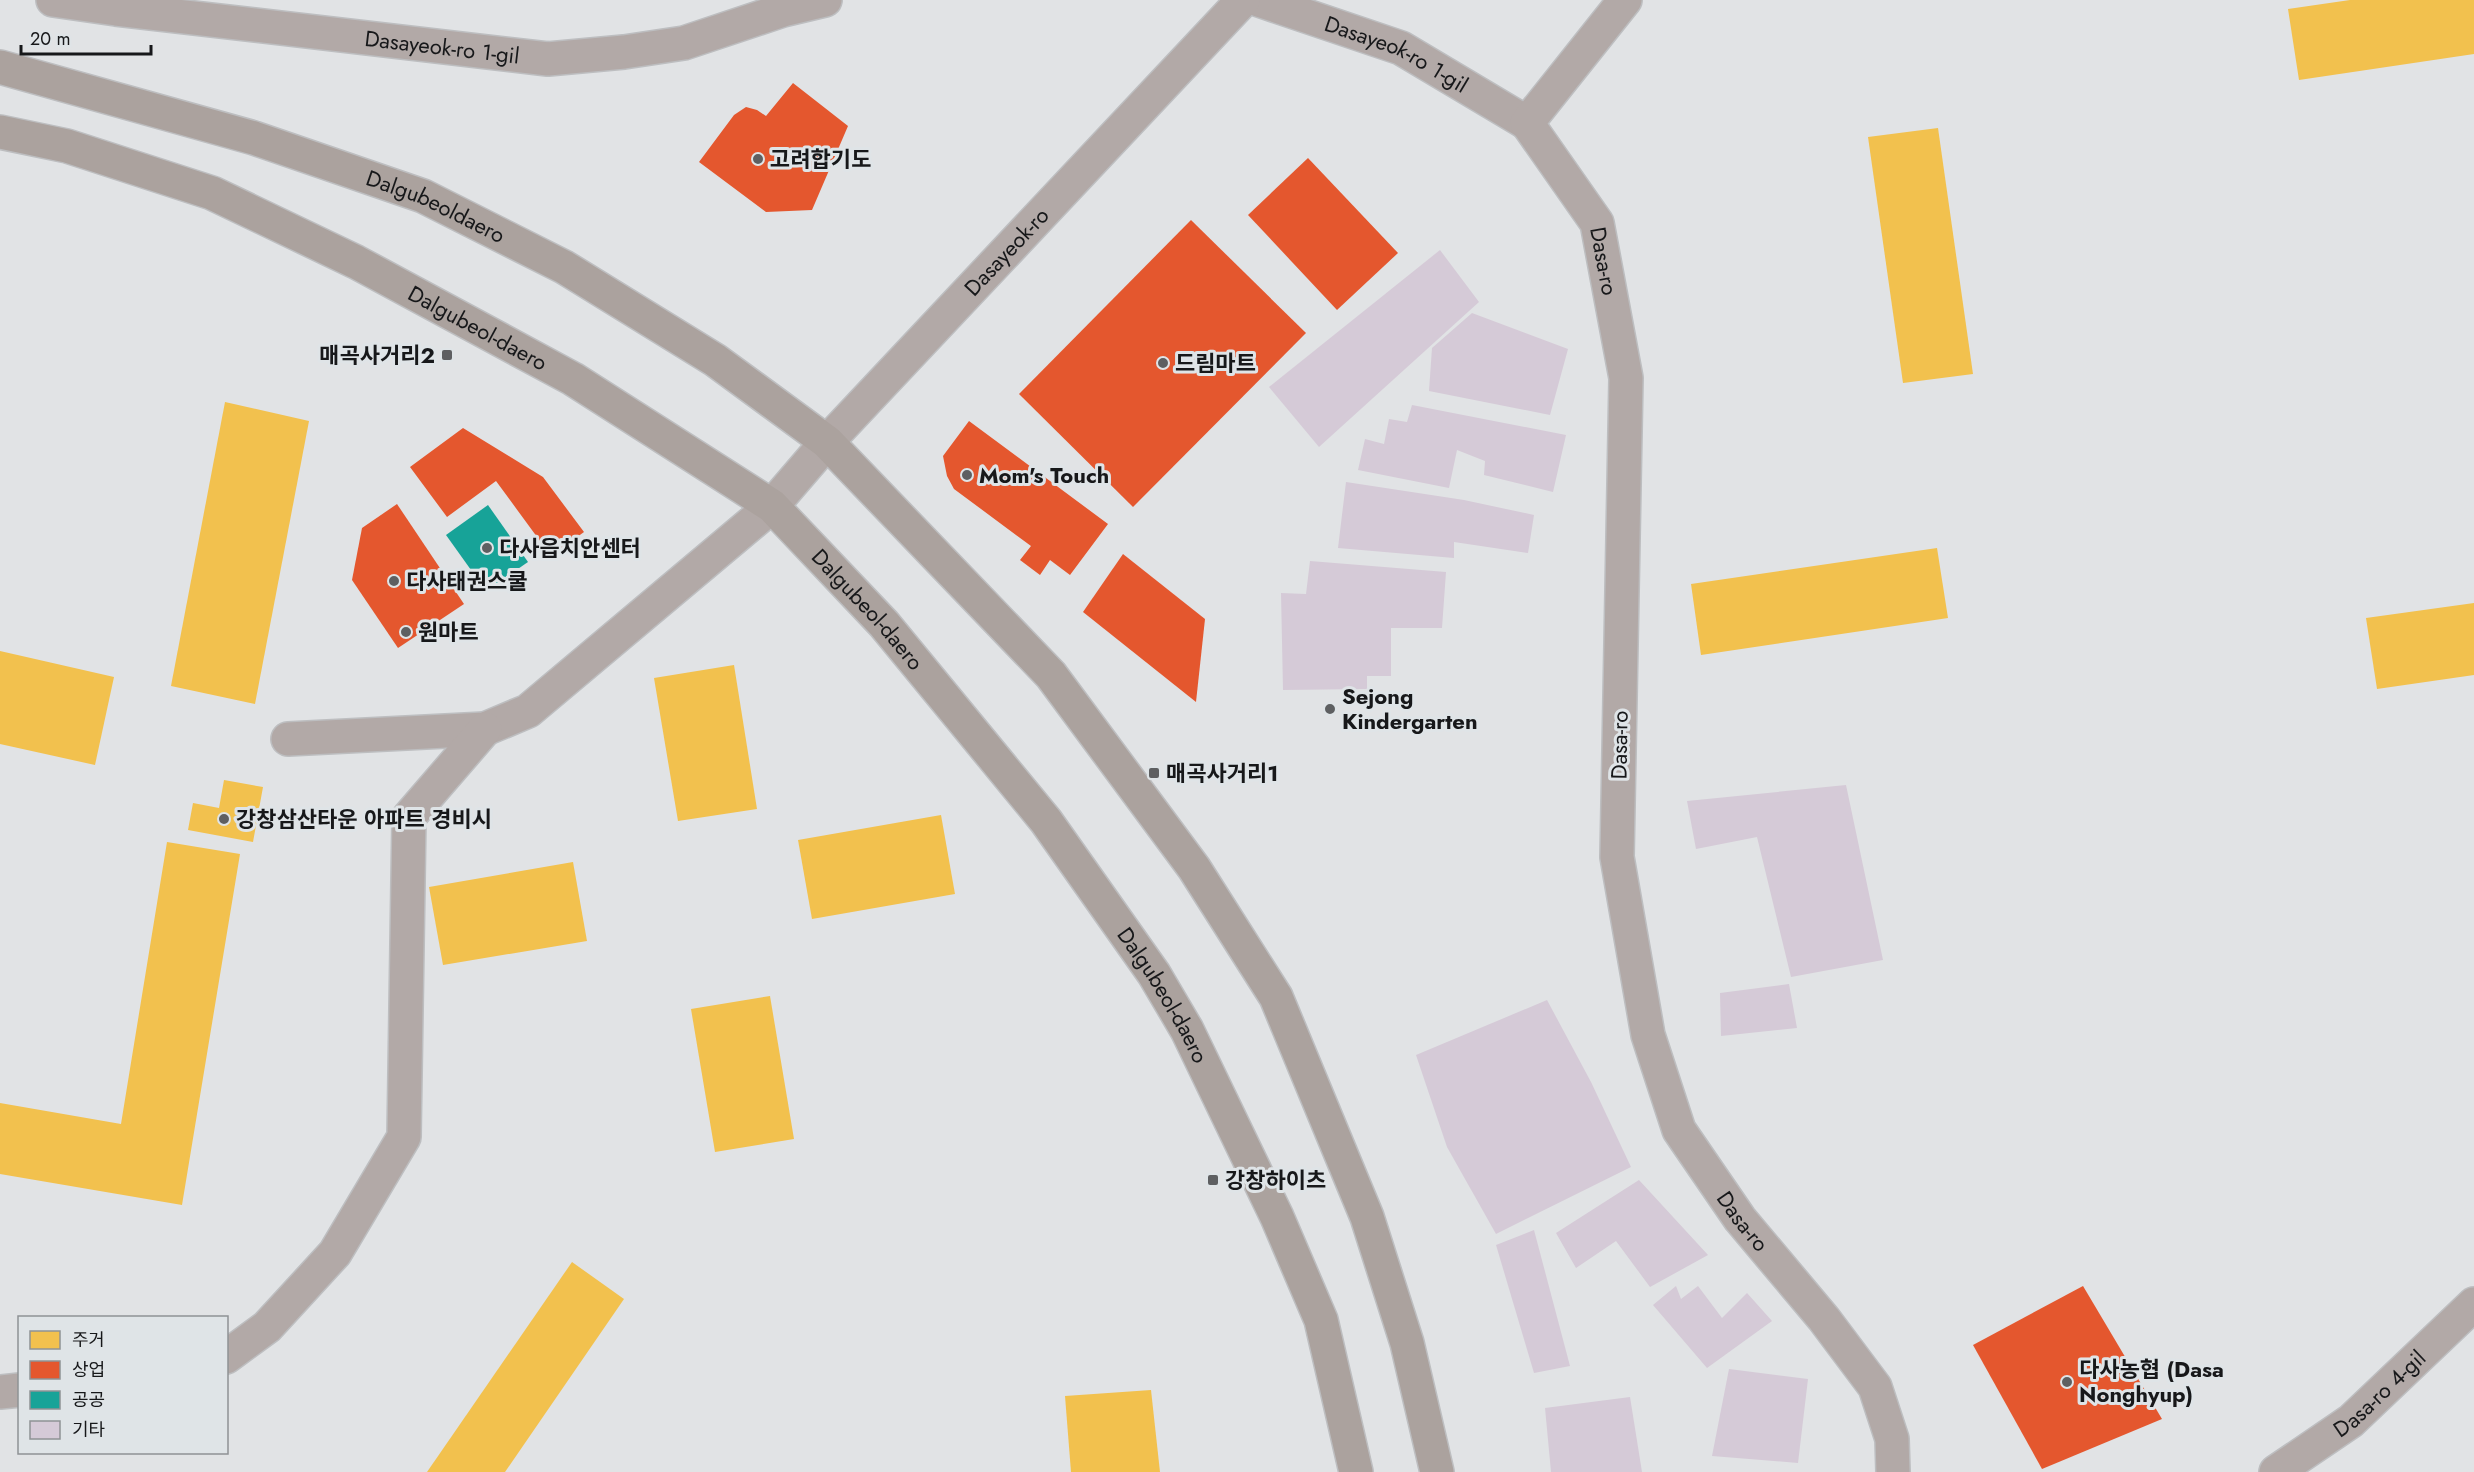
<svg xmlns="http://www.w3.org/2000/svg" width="2474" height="1472" font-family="Jost,'Noto Sans KR',sans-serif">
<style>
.homes{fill:#f2c14e}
.shops{fill:#e4572e}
.public{fill:#17a398}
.building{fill:#d5cad7}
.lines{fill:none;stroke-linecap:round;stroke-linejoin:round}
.minor-casing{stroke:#bdbec0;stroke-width:36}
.tertiary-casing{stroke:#bdbec0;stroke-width:36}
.primary-casing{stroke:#bdbec0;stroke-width:36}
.minor{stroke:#b2a9a7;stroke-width:33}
.tertiary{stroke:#b2a9a7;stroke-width:33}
.primary{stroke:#aba29e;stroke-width:33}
.poi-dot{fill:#5e5f61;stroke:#dfe4e7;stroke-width:2}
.labels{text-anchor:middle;stroke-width:6;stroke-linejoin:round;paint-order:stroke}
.street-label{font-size:22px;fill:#17181a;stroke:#dfe4e7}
.poi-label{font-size:22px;font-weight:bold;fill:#17181a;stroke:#dfe4e7;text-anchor:start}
</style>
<rect width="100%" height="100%" fill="#e1e3e5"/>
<g class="homes">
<path d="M2350,0H2474V54L2299,80L2288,9Z"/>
<path d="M1938,128L1973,374L1903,383L1868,137Z"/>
<path d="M225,402L309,421L255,704L171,686Z"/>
<path d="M1937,548L1948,618L1701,655L1691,584Z"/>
<path d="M2474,603V675L2377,689L2366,618Z"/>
<path d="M0,651L114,677L95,765L0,744Z"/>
<path d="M734,665L757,809L678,821L654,678Z"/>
<path d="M224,780L263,787L253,842L188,830L193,803L219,808Z"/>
<path d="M941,815L955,894L812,919L798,840Z"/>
<path d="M167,842L240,854L182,1205L0,1174V1103L121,1124Z"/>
<path d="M573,862L587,941L443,965L429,887Z"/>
<path d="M770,996L794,1139L715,1152L691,1009Z"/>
<path d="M572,1262L624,1299L505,1472H427Z"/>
<path d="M1151,1390L1160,1472H1071L1065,1396Z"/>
</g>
<g class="shops">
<path d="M793,83L848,126L812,210L766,212L699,162L734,115L746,107L757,110L766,116Z"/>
<path d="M1308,158L1398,253L1337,310L1248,215Z"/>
<path d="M1191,220L1306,333L1133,507L1019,394Z"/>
<path d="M969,421L1108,524L1070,575L1050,560L1040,575L1020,560L1031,546L954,489L947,476L943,456Z"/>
<path d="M463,428L543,477L584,532L551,556L496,481L447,517L410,467Z"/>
<path d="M397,504L464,604L398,648L352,580L362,528Z"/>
<path d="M1123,554L1205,619L1196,702L1083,612Z"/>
<path d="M2083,1286L2162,1419L2042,1469L1973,1345Z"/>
</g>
<path class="public" d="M488,505L528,562L486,591L446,535Z"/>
<g class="building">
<path d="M1440,250L1479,302L1319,447L1269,387Z"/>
<path d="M1472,313L1568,349L1550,415L1429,391L1432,348Z"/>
<path d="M1412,405L1566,435L1553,492L1484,475L1485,461L1457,450L1449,488L1358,470L1365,439L1384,444L1389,419L1407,422Z"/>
<path d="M1346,482L1464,500L1534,515L1528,553L1454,542V558L1338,548Z"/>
<path d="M1310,561L1446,572L1442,628H1391V676H1367V689L1283,690L1281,593L1306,594Z"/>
<path d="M1846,785L1883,960L1791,977L1757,837L1696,849L1687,801Z"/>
<path d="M1789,984L1797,1028L1721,1036L1720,993Z"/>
<path d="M1547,1000L1591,1082L1631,1167L1496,1234L1447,1147L1416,1055Z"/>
<path d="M1639,1180L1708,1255L1650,1287L1616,1241L1576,1268L1556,1233Z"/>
<path d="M1534,1230L1570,1366L1534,1373L1496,1245Z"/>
<path d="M1676,1286L1681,1299L1698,1286L1722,1318L1747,1293L1772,1321L1707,1368L1653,1305Z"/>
<path d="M1729,1369L1808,1379L1798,1463L1712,1456Z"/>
<path d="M1630,1397L1642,1472H1551L1545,1408Z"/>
</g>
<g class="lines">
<defs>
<g id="minor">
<path id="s1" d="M53,0L116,9L548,59L624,52L684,43L783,10L825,0"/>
<path id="s2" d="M1259,0L1401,48L1527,123"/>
<path d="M288,739L485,729L528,711L772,506"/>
<path d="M226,1357L267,1327L335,1253L404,1137L409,817L485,729"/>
<path d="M0,1392L20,1390"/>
<path id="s3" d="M2276,1472L2351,1421L2474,1304"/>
</g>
<g id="tertiary">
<path id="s4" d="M1625,0L1527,123L1597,223L1626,378L1617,857L1648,1035L1679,1130L1740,1219L1824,1319L1875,1387L1892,1439L1893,1472"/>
<path id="s5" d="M772,506L827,442L1243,0"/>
</g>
<g id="primary">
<path id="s6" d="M0,67L254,138L423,196L564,267L715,360L827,442L1051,675L1194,868L1276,997L1367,1217L1407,1343L1437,1472"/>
<path id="s7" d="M0,132L67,146L212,193L356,262L573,379L772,506L884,624L1046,821L1154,974L1187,1030L1277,1217L1321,1320L1356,1472"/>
</g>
</defs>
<use href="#minor" class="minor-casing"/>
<use href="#tertiary" class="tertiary-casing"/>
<use href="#primary" class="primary-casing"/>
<use href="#minor" class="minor"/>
<use href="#tertiary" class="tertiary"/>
<use href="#primary" class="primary"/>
</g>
<g class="poi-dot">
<circle cx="758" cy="159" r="6"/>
<rect x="441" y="349" width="12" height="12" rx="3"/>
<circle cx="1163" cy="363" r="6"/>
<circle cx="967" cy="475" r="6"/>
<circle cx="487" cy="548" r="6"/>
<circle cx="394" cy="581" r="6"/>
<circle cx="406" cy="632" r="6"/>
<circle cx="1330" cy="709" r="6"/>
<rect x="1148" y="767" width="12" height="12" rx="3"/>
<circle cx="224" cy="819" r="6"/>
<rect x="1207" y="1174" width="12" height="12" rx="3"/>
<circle cx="2067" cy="1382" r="6"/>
</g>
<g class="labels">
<g class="street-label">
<text dy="8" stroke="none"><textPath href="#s1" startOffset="392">Dasayeok-ro 1-gil</textPath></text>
<text dy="8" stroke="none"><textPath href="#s2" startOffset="148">Dasayeok-ro 1-gil</textPath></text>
<text dy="8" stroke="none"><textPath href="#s6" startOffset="458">Dalgubeoldaero</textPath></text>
<text dy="8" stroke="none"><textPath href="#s5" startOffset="346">Dasayeok-ro</textPath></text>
<text dy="8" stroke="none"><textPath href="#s4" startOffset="318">Dasa-ro</textPath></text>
<text dy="8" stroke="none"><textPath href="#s7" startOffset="519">Dalgubeol-daero</textPath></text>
<text dy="8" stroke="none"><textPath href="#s7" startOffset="1004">Dalgubeol-daero</textPath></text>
<text transform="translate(1619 745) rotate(-89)" y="8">Dasa-ro</text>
<text dy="8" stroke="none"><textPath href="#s7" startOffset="1491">Dalgubeol-daero</textPath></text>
<text dy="8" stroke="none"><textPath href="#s4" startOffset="1308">Dasa-ro</textPath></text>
<text dy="8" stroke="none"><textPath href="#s3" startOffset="130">Dasa-ro 4-gil</textPath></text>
</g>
<g class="poi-label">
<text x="770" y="167">고려합기도</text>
<text x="435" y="363" text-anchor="end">매곡사거리2</text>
<text x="1175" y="371">드림마트</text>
<text x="979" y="483">Mom's Touch</text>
<text x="499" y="556">다사읍치안센터</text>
<text x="406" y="589">다사태권스쿨</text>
<text x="418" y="640">원마트</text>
<text x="1342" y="704">Sejong<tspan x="1342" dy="25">Kindergarten</tspan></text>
<text x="1166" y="781">매곡사거리1</text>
<text x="236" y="827">강창삼산타운 아파트 경비시</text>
<text x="1225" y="1188">강창하이츠</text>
<text x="2079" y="1377">다사농협 (Dasa<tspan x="2079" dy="25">Nonghyup)</tspan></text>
</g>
</g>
<rect x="18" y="1316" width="210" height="138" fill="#dfe4e7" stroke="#8f9295" stroke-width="1.5"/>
<rect x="30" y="1331" width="30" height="18" fill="#f2c14e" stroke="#8f9295" stroke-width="1.5"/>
<text x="72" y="1346" font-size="18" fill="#17181a">주거</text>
<rect x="30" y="1361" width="30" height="18" fill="#e4572e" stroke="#8f9295" stroke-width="1.5"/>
<text x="72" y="1376" font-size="18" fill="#17181a">상업</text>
<rect x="30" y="1391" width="30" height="18" fill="#17a398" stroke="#8f9295" stroke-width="1.5"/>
<text x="72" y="1406" font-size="18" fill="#17181a">공공</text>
<rect x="30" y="1421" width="30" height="18" fill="#d5cad7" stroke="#8f9295" stroke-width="1.5"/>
<text x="72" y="1436" font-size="18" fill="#17181a">기타</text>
<path d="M21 45v9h130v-9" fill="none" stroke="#17181a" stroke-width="3"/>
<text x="30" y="45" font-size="18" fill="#17181a" stroke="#dfe4e7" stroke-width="4.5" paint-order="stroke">20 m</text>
</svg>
